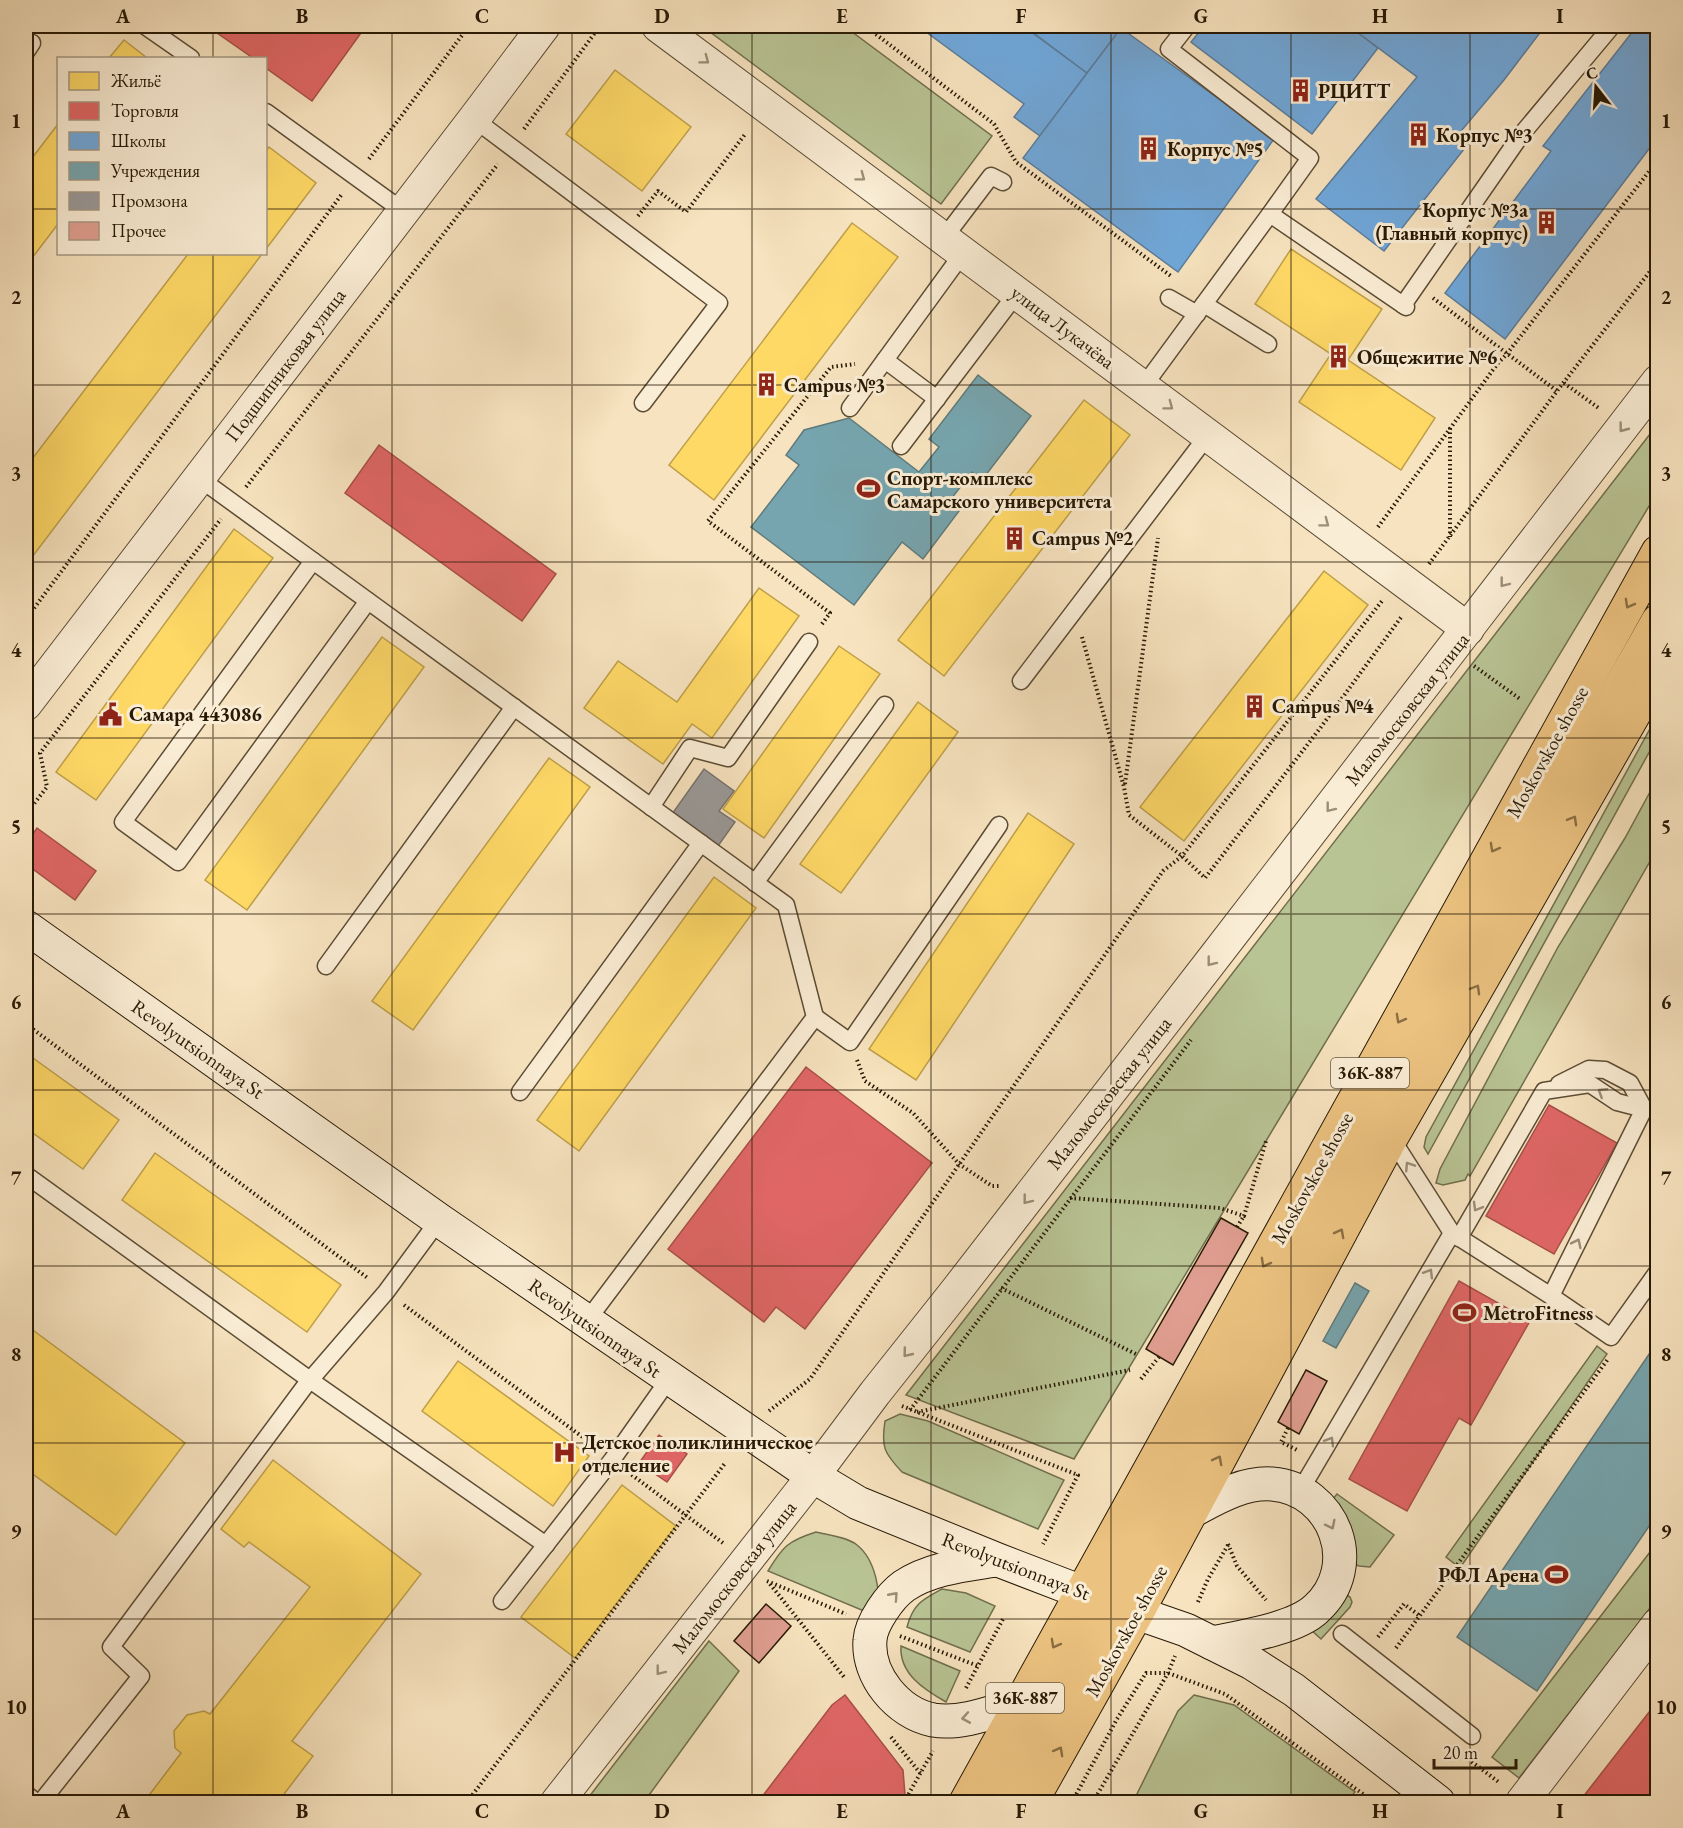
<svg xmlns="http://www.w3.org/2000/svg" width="1683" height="1828" font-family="'EB Garamond',serif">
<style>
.green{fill:#b9c495;stroke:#706e4d;stroke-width:1.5}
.homes{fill:#ffd966;stroke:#be9f49;stroke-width:1.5}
.shops{fill:#e06666;stroke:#a94f49;stroke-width:1.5}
.schools{fill:#6fa8dc;stroke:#5a7d9c;stroke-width:1.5}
.public{fill:#76a5af;stroke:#5f7b7c;stroke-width:1.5}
.industry{fill:#999;stroke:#77736d;stroke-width:1.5}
.building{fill:#e09e90;stroke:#281905;stroke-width:1.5}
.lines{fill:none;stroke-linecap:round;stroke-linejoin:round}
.lane-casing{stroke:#5c4c34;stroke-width:19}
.street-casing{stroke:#5c4c34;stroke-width:34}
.secondary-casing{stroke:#281905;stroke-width:35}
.primary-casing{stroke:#281905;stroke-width:35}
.path{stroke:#281905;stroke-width:4;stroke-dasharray:1.5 3;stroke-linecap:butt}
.lane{stroke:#faedd5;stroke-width:16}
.street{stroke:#faedd5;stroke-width:32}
.secondary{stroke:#faedd5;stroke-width:33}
.primary{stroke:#ecc280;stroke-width:33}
.oneway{stroke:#9c8e77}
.oneway2{stroke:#8a6e42}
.grid{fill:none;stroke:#281905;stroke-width:1.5;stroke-opacity:0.55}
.labels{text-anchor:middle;stroke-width:6;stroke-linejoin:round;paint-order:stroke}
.shield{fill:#faedd5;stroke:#675943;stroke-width:1.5}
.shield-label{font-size:18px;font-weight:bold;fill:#281905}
.poi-label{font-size:20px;font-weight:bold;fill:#281905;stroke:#faedd5;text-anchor:start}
.street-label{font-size:20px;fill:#281905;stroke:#faedd5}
.neatline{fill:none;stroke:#281905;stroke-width:2}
.grid-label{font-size:20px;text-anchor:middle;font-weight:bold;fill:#281905}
</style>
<rect width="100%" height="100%" fill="#f7e3bf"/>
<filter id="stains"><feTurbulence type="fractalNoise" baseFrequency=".00333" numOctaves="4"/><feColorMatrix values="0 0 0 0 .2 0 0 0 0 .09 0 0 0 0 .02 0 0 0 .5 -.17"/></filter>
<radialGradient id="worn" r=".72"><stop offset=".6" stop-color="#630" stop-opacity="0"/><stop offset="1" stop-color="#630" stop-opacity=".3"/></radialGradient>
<g class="green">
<path d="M702,26H844L992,136L941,204Z"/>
<path d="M1657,425V493L1074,1459L906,1395Z"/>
<path d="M1657,716V738L1428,1154L1424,1147L1426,1137Z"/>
<path d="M1657,779V849L1470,1176L1468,1174L1465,1180L1443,1185L1436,1183L1440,1169L1558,947L1625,838Z"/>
<path d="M1597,1346L1607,1354L1460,1568L1446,1557Z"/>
<path d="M900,1414L928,1421L1064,1480L1038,1529L902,1472C884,1453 881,1447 885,1421Z"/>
<path d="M1337,1494L1394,1535L1370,1567L1359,1566L1350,1562L1332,1500Z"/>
<path d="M816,1532C828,1535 847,1537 857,1545C875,1559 883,1595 876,1616L768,1571C783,1546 788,1541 816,1532Z"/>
<path d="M1657,1543V1599L1519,1778L1492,1757Z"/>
<path d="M942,1589L966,1593L995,1606L970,1652L907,1627C913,1604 922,1600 942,1589Z"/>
<path d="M1345,1594L1350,1597L1352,1602L1350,1607L1321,1639L1310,1629Z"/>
<path d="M709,1641L739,1671L644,1802H585Z"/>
<path d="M901,1646L960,1671L946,1702C925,1690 899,1674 901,1646Z"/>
<path d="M1194,1695L1234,1705L1355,1792L1347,1802H1133L1178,1711Z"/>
</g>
<g class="homes">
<path d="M124,40L147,58H109Z"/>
<path d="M615,70L691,127L642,191L566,134Z"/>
<path d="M58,124V224L26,266V166Z"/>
<path d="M269,147L316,183L266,249V151Z"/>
<path d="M852,223L898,257L714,500L669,465Z"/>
<path d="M1291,249L1382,309L1348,360L1435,418L1401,470L1299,402L1331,354L1255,304Z"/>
<path d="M188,254H262L26,565V467Z"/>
<path d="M1084,400L1130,435L944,676L898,640Z"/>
<path d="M234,529L273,558L96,800L56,772Z"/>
<path d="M1324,571L1368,605L1184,841L1140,807Z"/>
<path d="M759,588L799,616L712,738L692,724L663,764L584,708L618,661L677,702Z"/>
<path d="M382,637L424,667L247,910L205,880Z"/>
<path d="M839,646L880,674L764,838L723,809Z"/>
<path d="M918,702L958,732L841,893L800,864Z"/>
<path d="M549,758L590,787L413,1030L372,1001Z"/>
<path d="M1028,813L1074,844L916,1080L869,1049Z"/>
<path d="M714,877L756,908L579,1151L537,1120Z"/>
<path d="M26,1053L119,1120L83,1169L26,1128Z"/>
<path d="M155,1153L341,1285L307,1332L122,1200Z"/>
<path d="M26,1325L185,1443L116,1535L26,1469Z"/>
<path d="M458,1361L589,1456L553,1506L422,1411Z"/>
<path d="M273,1460L421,1574L292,1741L313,1756L278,1802H144L181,1753L175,1748L174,1731L187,1715L204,1711L210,1714L310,1587L249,1542L244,1547L221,1529Z"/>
<path d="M622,1485L676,1526L575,1658L521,1617Z"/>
</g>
<g class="shops">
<path d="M207,26H366L312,101L266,68V58H253Z"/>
<path d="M379,445L556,574L522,621L345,493Z"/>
<path d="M26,773L33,779L26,790Z"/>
<path d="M37,828L96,871L75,900L26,864V844Z"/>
<path d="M806,1067L932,1163L805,1329L776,1307L764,1322L668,1249Z"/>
<path d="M1549,1105L1617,1143L1554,1254L1486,1216Z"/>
<path d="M1459,1281L1530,1321L1471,1425L1459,1418L1407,1511L1349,1479Z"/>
<path d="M659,1435L687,1454L667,1482L639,1463Z"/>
<path d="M845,1695L903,1770L905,1795L901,1802H758L832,1705Z"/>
<path d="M1657,1702L1658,1802H1579Z"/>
</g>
<g class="schools">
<path d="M918,26H1023L1087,73L1040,136L1014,117L1024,104Z"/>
<path d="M1041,26H1123L1087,73L1035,34Z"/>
<path d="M1204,26H1349L1378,48L1312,134L1191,42Z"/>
<path d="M1349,26H1545L1504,80L1461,131L1472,139L1384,251L1316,199L1417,77Z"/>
<path d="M1637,26H1658V137L1505,339L1445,293L1551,151L1543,146Z"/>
<path d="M1121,28L1274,139L1178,272L1023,158Z"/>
</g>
<g class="public">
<path d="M978,375L1031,416L982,480L972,472L951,499L962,507L923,559L902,542L854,605L751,527L799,465L786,455L804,430L849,418L919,472L939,447L929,439Z"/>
<path d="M1355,1283L1369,1291L1336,1348L1323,1341Z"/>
<path d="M1658,1341V1513L1537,1691L1457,1637Z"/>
</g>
<path class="industry" d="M704,769L734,791L719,811L735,822L718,846L672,814Z"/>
<g class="building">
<path d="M1221,1218L1248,1233L1173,1365L1146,1349Z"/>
<path d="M1306,1370L1327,1381L1299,1434L1278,1422Z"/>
<path d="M766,1604L791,1626L759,1663L734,1641Z"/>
</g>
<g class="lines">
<defs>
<g id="lane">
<path d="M145,26L191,58"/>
<path d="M26,52L32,43"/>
<path d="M266,112L403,211"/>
<path d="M474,119L719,303L643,403"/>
<path d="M1270,214L1406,307"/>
<path d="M944,238L991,176L1003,182"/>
<path d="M1169,298L1197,314"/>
<path d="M1204,304L1268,344"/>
<path d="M1403,305L1521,135L1612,26"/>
<path d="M885,360L937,399"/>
<path d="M1143,387L1270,214L1310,158L1169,49L1187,26"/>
<path d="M850,408L963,253"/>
<path d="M901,446L1017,293"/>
<path d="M199,478L786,905L815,1017L586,1322"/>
<path d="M313,561L123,822L178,862L368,601"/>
<path d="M1021,681L1208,435"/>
<path d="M651,807L690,748L728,758L809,642"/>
<path d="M755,883L885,705"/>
<path d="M326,966L514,707"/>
<path d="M815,1017L850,1042L999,825"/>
<path d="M1559,1084L1589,1069L1605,1070L1630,1083L1644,1109"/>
<path d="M520,1092L701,843"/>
<path d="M1390,1136L1452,1233L1551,1296L1611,1337L1658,1271"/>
<path d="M26,1175L310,1380L546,1545"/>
<path d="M1459,1238L1544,1091L1590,1084L1617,1102L1644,1109L1551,1296"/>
<path d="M1300,1491L1452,1233"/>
<path d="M502,1601L612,1460L669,1379"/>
<path d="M1342,1634L1472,1736"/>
<path d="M26,1794L36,1802"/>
<path d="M41,1802L141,1676L111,1647L305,1386L386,1292L439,1220"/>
</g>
<g id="street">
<path d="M658,26L1468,629"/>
<path d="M26,704L474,119L544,26"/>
<path d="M557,1802L813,1476L875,1393L956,1291L1216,955L1658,381"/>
<path d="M1522,1802L1658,1624"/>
</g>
<g id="secondary">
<path d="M26,927L439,1220L813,1476L858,1503L998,1560L1084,1593"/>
<path d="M1190,1512C1215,1499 1242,1482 1272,1484C1334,1489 1364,1566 1316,1609C1295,1629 1240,1637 1212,1643"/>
<path d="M996,1560C965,1565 931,1568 904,1586C890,1596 871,1623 870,1640C867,1676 898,1713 933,1720C962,1725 995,1711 1023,1703"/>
<path d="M1137,1613L1186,1630L1252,1663L1294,1690L1438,1802"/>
</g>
<g id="primary">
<path d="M966,1802L1658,552"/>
<path d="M1001,1802L1154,1529L1377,1116L1658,621"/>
<path d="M1031,1802L1137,1613L1391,1138L1658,672"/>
</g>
</defs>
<use href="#lane" class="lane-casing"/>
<use href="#street" class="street-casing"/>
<use href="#secondary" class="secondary-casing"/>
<use href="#primary" class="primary-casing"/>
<g class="path">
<path d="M865,26L994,124L1016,162L1171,276"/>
<path d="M524,129L600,26"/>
<path d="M369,159L469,26"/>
<path d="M638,216L658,191L686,212L746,133"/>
<path d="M1433,298L1557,391"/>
<path d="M1564,383L1600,409"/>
<path d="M1450,428V537"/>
<path d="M246,487L498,164"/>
<path d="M1378,527L1498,363L1506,355L1658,160"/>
<path d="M1429,564L1557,391L1658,261"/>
<path d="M26,619L342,194"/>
<path d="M822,624L830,613L708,521L831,367L855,364"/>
<path d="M1082,637L1124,787L1129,815L1182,856L1205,878L1321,727L1402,616"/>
<path d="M1474,666L1520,699"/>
<path d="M1125,784L1158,538"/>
<path d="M26,814L47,787L40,753L221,519"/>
<path d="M26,1024L369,1279"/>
<path d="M857,1060L865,1081L913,1113L959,1164L992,1186H1000"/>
<path d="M1070,1198L1220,1208L1244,1216L1266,1141"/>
<path d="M1237,1227L1244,1216"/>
<path d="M1001,1288L1138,1355"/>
<path d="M404,1305L596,1447"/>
<path d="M1141,1379L1159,1357"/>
<path d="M902,1406L1078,1475L1043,1544"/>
<path d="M910,1410L1191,1040"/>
<path d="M769,1411L810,1379L1163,871L1182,856L1382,601"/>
<path d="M917,1412L1130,1370"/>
<path d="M1288,1428L1281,1442L1299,1451"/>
<path d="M628,1472L723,1543"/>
<path d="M1228,1544L1237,1566L1266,1600"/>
<path d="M767,1581L846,1614"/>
<path d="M770,1584L844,1677"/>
<path d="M1198,1602L1208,1579L1228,1545"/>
<path d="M900,1636L978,1666"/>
<path d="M1378,1637L1404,1604L1420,1616"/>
<path d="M1396,1648L1608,1359"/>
<path d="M966,1688L1003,1619"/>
<path d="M891,1737L921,1774"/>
<path d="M1468,1759L1500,1783"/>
<path d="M467,1802L726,1462"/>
<path d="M904,1802L933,1751"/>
<path d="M1072,1802L1117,1719L1146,1673H1168L1225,1694L1374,1802"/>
<path d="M1093,1802L1168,1673L1175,1656"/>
</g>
<use href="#lane" class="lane"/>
<use href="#street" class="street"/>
<use href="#secondary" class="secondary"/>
<use href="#primary" class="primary"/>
</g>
<defs><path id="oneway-chevron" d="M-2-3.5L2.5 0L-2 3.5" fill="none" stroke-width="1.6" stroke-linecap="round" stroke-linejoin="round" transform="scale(1.5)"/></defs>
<g class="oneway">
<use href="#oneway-chevron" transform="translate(705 60) rotate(37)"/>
<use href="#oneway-chevron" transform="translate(861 177) rotate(37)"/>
<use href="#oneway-chevron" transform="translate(1169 406) rotate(37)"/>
<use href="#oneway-chevron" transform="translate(1623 428) rotate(127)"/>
<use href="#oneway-chevron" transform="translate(1325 523) rotate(37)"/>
<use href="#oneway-chevron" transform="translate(1504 583) rotate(128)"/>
<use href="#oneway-chevron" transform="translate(1330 808) rotate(128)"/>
<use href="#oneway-chevron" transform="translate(1211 962) rotate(128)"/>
<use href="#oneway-chevron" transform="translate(1602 1092) rotate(-148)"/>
<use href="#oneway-chevron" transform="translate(1409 1166) rotate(-123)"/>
<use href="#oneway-chevron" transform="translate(1027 1200) rotate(128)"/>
<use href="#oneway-chevron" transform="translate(1477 1207) rotate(120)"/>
<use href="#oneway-chevron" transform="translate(1577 1243) rotate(-64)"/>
<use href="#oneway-chevron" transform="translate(1429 1273) rotate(-59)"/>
<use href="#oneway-chevron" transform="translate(907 1353) rotate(129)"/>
<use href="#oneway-chevron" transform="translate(1330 1441) rotate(-59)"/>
<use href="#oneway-chevron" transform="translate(1331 1525) rotate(63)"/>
<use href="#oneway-chevron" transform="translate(894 1596) rotate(-48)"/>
<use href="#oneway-chevron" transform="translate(660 1671) rotate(128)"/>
<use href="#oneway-chevron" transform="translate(966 1718) rotate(170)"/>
</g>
<g class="oneway2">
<use href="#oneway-chevron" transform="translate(1629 604) rotate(119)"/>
<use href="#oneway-chevron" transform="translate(1573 820) rotate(-60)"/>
<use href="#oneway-chevron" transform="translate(1494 848) rotate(119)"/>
<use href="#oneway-chevron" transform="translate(1476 989) rotate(-60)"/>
<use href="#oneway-chevron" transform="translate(1400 1019) rotate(119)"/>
<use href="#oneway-chevron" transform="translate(1340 1233) rotate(-62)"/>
<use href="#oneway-chevron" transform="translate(1265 1263) rotate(119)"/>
<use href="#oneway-chevron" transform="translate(1218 1460) rotate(-62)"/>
<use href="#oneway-chevron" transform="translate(1055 1644) rotate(119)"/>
<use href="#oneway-chevron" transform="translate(1059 1751) rotate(-61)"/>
</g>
<path class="grid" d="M213,26V58M392,26V1802M572,26V1802M752,26V1802M931,26V1802M1111,26V1802M1291,26V1802M1470,26V1802M26,209H58M266,209H1658M213,254V1802M26,385H1658M26,562H1658M26,738H1658M26,914H1658M26,1090H1658M26,1266H1658M26,1443H1658M26,1619H1658"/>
<defs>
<symbol id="building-bare" viewBox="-9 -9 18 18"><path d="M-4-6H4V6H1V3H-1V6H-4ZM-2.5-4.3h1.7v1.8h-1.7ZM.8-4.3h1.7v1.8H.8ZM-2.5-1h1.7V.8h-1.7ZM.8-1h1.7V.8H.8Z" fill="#8f2418" stroke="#faedd5" stroke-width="2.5" paint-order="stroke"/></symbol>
<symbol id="stadium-bare" viewBox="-9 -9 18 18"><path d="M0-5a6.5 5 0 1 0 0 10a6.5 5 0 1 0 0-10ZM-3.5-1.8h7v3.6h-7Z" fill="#8f2418" stroke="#faedd5" stroke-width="2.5" paint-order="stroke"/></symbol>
<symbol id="civic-bare" viewBox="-9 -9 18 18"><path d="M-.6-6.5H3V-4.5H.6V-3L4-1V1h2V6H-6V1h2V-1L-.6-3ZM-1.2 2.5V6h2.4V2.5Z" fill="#8f2418" stroke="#faedd5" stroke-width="2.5" paint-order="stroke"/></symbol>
<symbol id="hospital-bare" viewBox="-9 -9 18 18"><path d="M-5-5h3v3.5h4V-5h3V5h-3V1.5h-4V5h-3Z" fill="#8f2418" stroke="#faedd5" stroke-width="2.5" paint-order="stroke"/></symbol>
</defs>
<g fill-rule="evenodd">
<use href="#building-bare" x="1284" y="74" width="33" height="33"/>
<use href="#building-bare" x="1402" y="118" width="33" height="33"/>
<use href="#building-bare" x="1132" y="132" width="33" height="33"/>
<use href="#building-bare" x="1530" y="206" width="33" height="33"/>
<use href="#building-bare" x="1322" y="340" width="33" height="33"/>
<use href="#building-bare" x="750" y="368" width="33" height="33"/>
<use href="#stadium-bare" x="852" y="472" width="33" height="33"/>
<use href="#building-bare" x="998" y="522" width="33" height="33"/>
<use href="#building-bare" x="1238" y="690" width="33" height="33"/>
<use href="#civic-bare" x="94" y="698" width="33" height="33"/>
<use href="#stadium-bare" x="1448" y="1296" width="33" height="33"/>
<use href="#hospital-bare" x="548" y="1436" width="33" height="33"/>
<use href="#stadium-bare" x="1540" y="1558" width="33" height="33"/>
</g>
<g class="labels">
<g class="shield">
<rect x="1331" y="1058" width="78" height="30" rx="4.5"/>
<rect x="986" y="1683" width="78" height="30" rx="4.5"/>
</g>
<g class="shield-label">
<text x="1370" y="1079">36К-887</text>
<text x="1025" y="1704">36К-887</text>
</g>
<g class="poi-label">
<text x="1318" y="98">РЦИТТ</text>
<text x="1436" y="142">Корпус №3</text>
<text x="1167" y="156">Корпус №5</text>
<text x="1528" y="217" text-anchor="end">Корпус №3a<tspan x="1528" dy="23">(Главный корпус)</tspan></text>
<text x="1357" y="364">Общежитие №6</text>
<text x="784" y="392">Campus №3</text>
<text x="887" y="485">Спорт-комплекс<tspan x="887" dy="23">Самарского университета</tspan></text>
<text x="1032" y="545">Campus №2</text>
<text x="1272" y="713">Campus №4</text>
<text x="129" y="721">Самара 443086</text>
<text x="1483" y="1320">MetroFitness</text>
<text x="582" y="1449">Детское поликлиническое<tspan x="582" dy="23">отделение</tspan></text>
<text x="1539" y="1582" text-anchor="end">РФЛ Арена</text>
</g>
<g class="street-label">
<text transform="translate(1063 327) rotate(37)" y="7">улица Лукачёва</text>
<text transform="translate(285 365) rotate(-53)" y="7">Подшипниковая улица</text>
<text transform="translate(1407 709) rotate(-52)" y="7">Маломосковская улица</text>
<text transform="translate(1547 752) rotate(-61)" y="7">Moskovskoe shosse</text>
<text transform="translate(198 1049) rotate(35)" y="7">Revolyutsionnaya St</text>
<text transform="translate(1109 1093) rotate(-52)" y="7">Маломосковская улица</text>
<text transform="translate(1312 1178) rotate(-61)" y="7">Moskovskoe shosse</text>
<text transform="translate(595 1328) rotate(35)" y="7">Revolyutsionnaya St</text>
<text transform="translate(1016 1566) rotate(21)" y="7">Revolyutsionnaya St</text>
<text transform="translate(734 1577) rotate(-52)" y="7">Маломосковская улица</text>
<text transform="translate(1126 1631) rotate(-61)" y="7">Moskovskoe shosse</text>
</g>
</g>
<rect width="1683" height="1828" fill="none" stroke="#f7e3bf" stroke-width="66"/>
<rect x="57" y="57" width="210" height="198" fill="#faedd5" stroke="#a69882" stroke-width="1.5"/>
<rect x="69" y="72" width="30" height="18" fill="#ffd966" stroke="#a69882" stroke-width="1.5"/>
<text x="111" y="87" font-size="18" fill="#281905">Жильё</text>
<rect x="69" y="102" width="30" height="18" fill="#e06666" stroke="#a69882" stroke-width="1.5"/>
<text x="111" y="117" font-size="18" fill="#281905">Торговля</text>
<rect x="69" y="132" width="30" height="18" fill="#6fa8dc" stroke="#a69882" stroke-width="1.5"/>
<text x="111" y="147" font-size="18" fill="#281905">Школы</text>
<rect x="69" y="162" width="30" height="18" fill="#76a5af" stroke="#a69882" stroke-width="1.5"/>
<text x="111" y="177" font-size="18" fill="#281905">Учреждения</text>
<rect x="69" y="192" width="30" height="18" fill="#999999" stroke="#a69882" stroke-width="1.5"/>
<text x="111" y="207" font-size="18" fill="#281905">Промзона</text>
<rect x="69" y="222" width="30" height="18" fill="#e09e90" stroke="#a69882" stroke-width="1.5"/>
<text x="111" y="237" font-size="18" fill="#281905">Прочее</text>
<g transform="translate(1596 87) rotate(343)" stroke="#faedd5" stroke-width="4.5" paint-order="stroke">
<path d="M0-4.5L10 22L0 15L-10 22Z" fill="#281905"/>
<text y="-9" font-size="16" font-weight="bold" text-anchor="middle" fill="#281905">С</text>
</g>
<path d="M1434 1759v9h82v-9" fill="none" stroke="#281905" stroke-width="3"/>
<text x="1443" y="1759" font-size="18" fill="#281905" stroke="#faedd5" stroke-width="4.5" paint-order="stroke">20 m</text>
<rect x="33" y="33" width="1617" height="1762" class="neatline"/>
<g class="grid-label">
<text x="123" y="23">A</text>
<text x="302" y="23">B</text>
<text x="482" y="23">C</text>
<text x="662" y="23">D</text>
<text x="842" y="23">E</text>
<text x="1021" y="23">F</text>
<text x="1201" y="23">G</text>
<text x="1380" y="23">H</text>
<text x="1560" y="23">I</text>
<text x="16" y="128">1</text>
<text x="1666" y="128">1</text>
<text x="16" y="304">2</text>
<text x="1666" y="304">2</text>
<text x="16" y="480">3</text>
<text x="1666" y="480">3</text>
<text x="16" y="657">4</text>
<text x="1666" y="657">4</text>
<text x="16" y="833">5</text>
<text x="1666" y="833">5</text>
<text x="16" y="1009">6</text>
<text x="1666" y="1009">6</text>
<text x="16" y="1185">7</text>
<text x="1666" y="1185">7</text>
<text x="16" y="1361">8</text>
<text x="1666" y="1361">8</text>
<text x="16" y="1538">9</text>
<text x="1666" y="1538">9</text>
<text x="16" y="1714">10</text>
<text x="1666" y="1714">10</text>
<text x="123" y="1818">A</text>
<text x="302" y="1818">B</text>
<text x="482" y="1818">C</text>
<text x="662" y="1818">D</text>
<text x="842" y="1818">E</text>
<text x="1021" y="1818">F</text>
<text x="1201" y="1818">G</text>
<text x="1380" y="1818">H</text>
<text x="1560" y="1818">I</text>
</g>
<rect width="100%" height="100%" filter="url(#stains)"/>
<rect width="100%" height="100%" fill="url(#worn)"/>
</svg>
